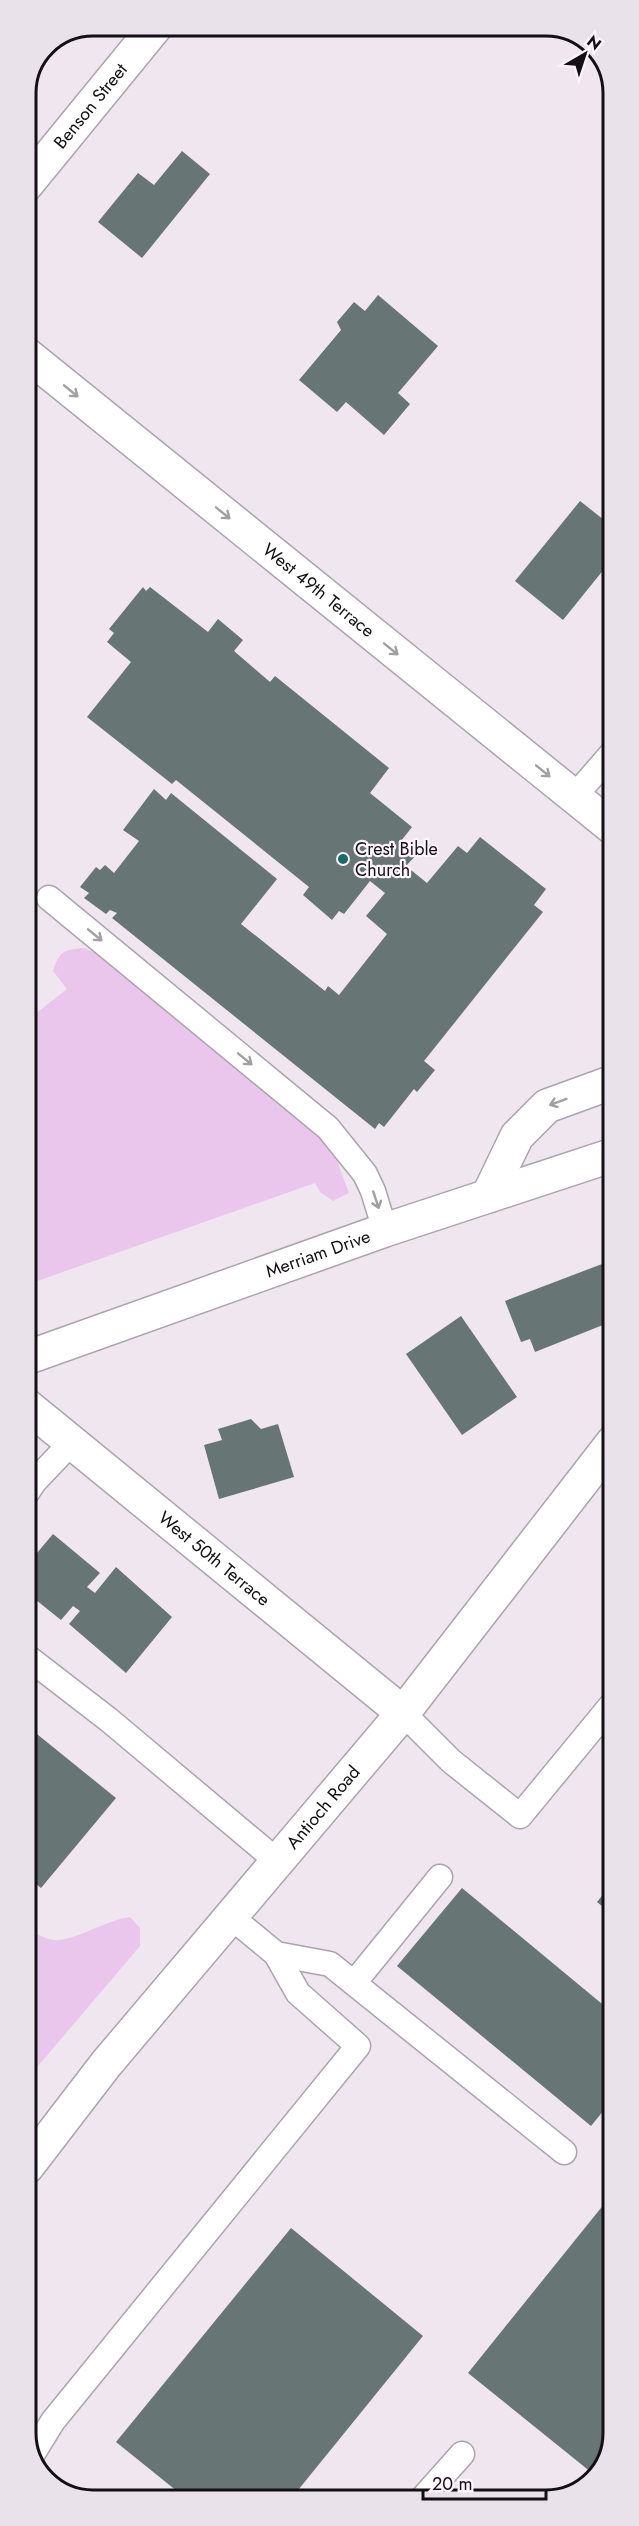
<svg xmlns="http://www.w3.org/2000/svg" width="639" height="2526" font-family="Jost,sans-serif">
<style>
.green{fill:#eac6ed}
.building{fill:#687575}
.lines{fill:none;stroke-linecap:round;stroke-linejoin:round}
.service-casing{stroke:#aca4ad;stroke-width:27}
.minor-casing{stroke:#aca4ad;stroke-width:36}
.secondary-casing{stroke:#aca4ad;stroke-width:36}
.service{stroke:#fff;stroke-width:24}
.minor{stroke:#fff;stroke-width:33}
.secondary{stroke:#fff;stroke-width:33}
.oneway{stroke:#a19fa1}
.poi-dot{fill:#1c696b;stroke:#fdf4fd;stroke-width:2}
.labels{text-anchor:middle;stroke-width:4.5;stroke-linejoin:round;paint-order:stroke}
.street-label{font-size:18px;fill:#131013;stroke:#fdf4fd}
.poi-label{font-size:18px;fill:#131013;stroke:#fdf4fd;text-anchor:start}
.rim{fill:none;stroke:#131013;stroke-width:3}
</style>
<rect width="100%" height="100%" fill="#efe6f0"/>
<g class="green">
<path d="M84,948L105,957L297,1112L333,1150L349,1193L333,1201L320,1192L315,1183L26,1285V1021L67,989L53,971C60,950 64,950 84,948Z"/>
<path d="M130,1917L140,1928V1946L27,2079L26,1928C34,1932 44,1939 53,1940C70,1943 109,1919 130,1917Z"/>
</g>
<g class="building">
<path d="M323,26H342L335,35Z"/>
<path d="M182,151L210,174L142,258L98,222L138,173L154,185Z"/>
<path d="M378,295L438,346L398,393L410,404L384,435L346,402L337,412L299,380L341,330L337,322L354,302L365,311Z"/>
<path d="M580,501L613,527V558L563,620L515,581Z"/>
<path d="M143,587L146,591L150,587L208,632L218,619L243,640L234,651L270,682L275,676L389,768L370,793L412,827L401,841L418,853L406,866L427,883L458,846L467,853L480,837L546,889L534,905L543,912L424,1061L435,1070L417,1092L414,1089L384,1127L379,1123L375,1129L112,918L117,913L110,910L106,914L84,898L89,893L80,887L96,867L100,870L105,865L114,873L139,841L123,830L154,789L166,800L171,793L277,879L241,924L325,991L328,986L339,995L387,934L366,916L385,893L370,881L344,914L339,911L332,920L303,895L309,887L176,780L172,784L87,717L131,662L107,642L114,633L109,629Z"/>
<path d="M602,1264L613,1293V1310L610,1311L613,1321L535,1352L530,1339L521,1342L505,1301Z"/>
<path d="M461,1316L517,1397L462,1435L406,1354Z"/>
<path d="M251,1419L261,1429L278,1424L294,1477L219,1499L204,1445L222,1440L218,1429Z"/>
<path d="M53,1534L100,1573L87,1587L95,1593L116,1567L172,1617L126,1673L69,1624L80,1611L73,1606L61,1620L26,1592V1566Z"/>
<path d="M27,1726L116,1798L41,1888L26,1876Z"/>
<path d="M613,1882V1915L597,1902Z"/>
<path d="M462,1888L613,2013V2099L591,2126L397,1966Z"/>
<path d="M613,2193V2434L597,2477L468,2373Z"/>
<path d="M291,2228L423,2336L290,2500H188L116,2442Z"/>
</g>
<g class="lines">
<defs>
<g id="service">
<path d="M574,797L613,752"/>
<path d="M49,898L328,1128L365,1174L373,1191L385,1230"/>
<path d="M26,1494L34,1482L72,1442"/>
<path d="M26,1656L109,1720L277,1861"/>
<path d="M403,1713L451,1761L520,1816L613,1703"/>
<path d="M276,1954L330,1964L564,2152"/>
<path d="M354,1983L440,1877"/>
<path d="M32,2455L53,2421L358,2046L298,1993L276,1954L230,1916"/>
<path d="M422,2499L462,2454"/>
</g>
<g id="minor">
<path id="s1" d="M26,185L156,26"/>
<path id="s2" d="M26,354L613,828"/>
<path d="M488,1196L517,1136L547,1106L613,1082"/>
<path id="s3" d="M26,1405L403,1713"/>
</g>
<g id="secondary">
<path id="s4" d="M26,1358L385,1230L613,1155"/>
<path id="s5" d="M27,2167L106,2064L403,1713L613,1442"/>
</g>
</defs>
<use href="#service" class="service-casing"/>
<use href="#minor" class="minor-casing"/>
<use href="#secondary" class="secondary-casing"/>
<use href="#service" class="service"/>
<use href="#minor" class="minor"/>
<use href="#secondary" class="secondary"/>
</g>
<defs><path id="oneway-shaft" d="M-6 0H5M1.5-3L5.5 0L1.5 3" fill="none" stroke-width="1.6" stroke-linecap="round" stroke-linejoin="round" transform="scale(1.5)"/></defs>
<g class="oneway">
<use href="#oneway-shaft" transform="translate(71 391) rotate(39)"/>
<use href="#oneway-shaft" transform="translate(223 513) rotate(39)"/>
<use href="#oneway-shaft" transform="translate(391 649) rotate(39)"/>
<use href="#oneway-shaft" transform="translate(543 771) rotate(39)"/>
<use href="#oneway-shaft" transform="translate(95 935) rotate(39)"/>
<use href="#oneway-shaft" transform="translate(245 1059) rotate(39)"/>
<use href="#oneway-shaft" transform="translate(558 1102) rotate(160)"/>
<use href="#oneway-shaft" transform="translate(376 1200) rotate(72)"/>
</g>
<circle class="poi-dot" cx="343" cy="859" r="6"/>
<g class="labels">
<g class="street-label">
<text dy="6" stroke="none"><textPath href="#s1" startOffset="102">Benson Street</textPath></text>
<text dy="6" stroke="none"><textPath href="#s2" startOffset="376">West 49th Terrace</textPath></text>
<text dy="6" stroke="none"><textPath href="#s4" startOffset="310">Merriam Drive</textPath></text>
<text dy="6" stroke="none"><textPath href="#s3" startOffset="243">West 50th Terrace</textPath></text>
<text dy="6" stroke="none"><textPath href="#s5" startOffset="466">Antioch Road</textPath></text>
</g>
<g class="poi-label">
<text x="355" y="855">Crest Bible<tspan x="355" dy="21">Church</tspan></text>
</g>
</g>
<path d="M0 0H639V2526H0ZM93 36H546A57 57 0 0 1 603 93V2433A57 57 0 0 1 546 2490H93A57 57 0 0 1 36 2433V93A57 57 0 0 1 93 36Z" fill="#eae2ea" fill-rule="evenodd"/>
<path class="rim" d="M93 36H546A57 57 0 0 1 603 93V2433A57 57 0 0 1 546 2490H93A57 57 0 0 1 36 2433V93A57 57 0 0 1 93 36Z"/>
<g transform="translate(585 54) rotate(39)" stroke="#fdf4fd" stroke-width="4.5" paint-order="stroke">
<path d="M0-4.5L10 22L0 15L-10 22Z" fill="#131013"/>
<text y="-9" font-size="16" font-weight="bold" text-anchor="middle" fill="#131013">N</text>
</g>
<path d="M423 2490v9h123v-9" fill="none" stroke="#131013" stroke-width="3"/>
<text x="432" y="2490" font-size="18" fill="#131013" stroke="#fdf4fd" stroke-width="4.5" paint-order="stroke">20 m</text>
</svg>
